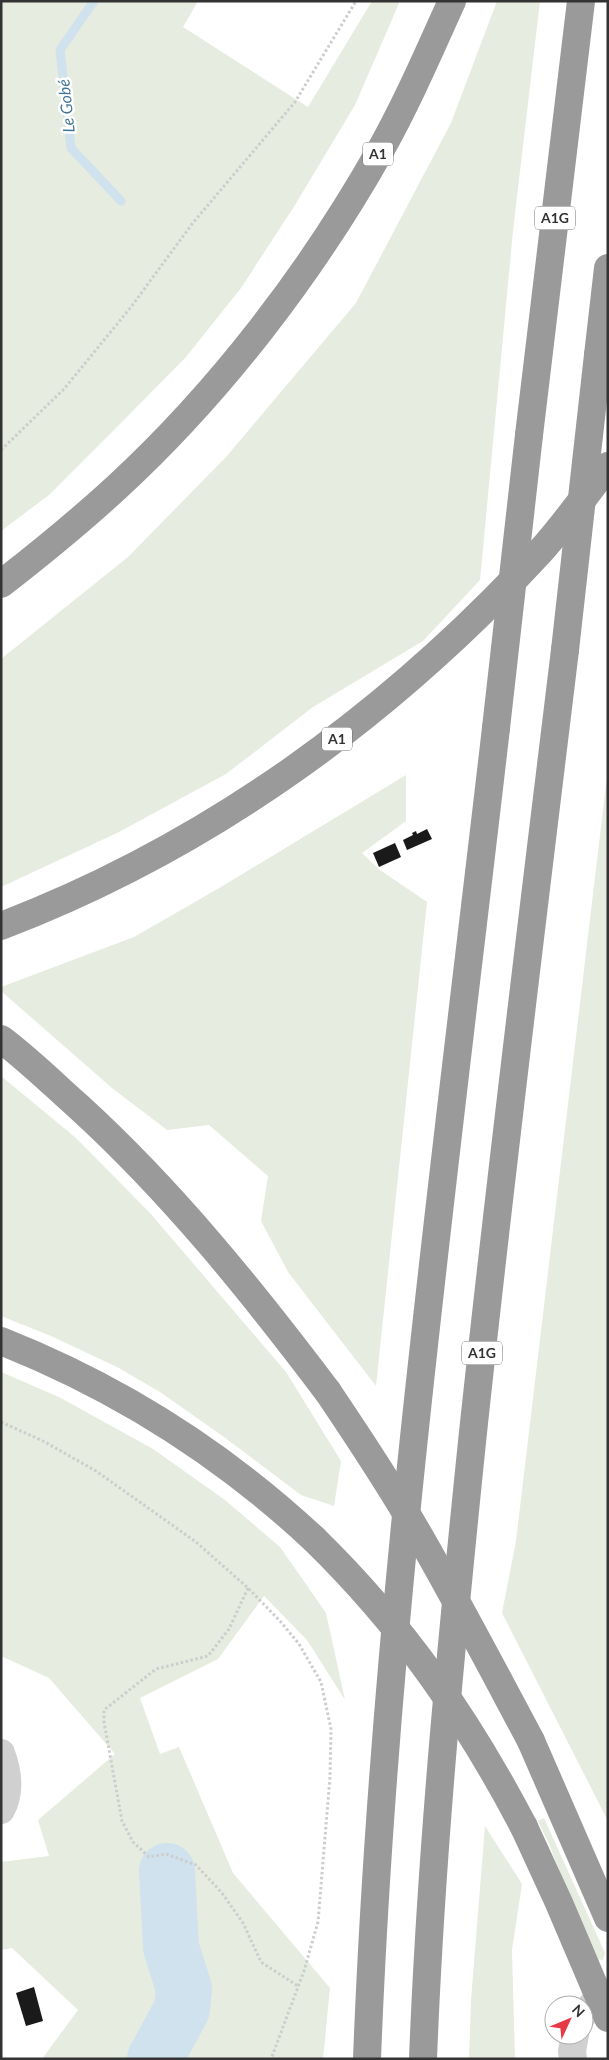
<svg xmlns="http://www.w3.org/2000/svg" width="609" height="2060" font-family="Lato,sans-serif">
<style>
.green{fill:#e6ecdf}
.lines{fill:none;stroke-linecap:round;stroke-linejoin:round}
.stream{stroke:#cfe2ee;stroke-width:9}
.river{stroke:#cfe2ee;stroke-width:56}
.building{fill:#1a1a1a}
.path{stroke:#cdcdcd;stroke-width:3;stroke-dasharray:2.5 2.5;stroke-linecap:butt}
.minor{stroke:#d0d0d0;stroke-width:28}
.highway{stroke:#9a9a9a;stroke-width:28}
.highway-bridge{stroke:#9a9a9a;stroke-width:28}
.labels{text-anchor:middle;stroke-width:5;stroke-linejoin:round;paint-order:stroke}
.shield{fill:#fff;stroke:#707070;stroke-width:1}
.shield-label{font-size:14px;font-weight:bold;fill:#333}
.water-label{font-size:16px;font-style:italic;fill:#3f7597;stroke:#fff}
</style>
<rect width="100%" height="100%" fill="#fff"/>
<g class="green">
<path d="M1,1H198L183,27L308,107L372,1H400L355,105L295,205L241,288L186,357L120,424L49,495L1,531Z"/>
<path d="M497,1H540L513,231L480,580L423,641L313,707L226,774L117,833L1,887V659L128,557L226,457L356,303L451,123Z"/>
<path d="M608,768V1821L502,1613L516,1541Z"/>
<path d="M406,775V821L362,853L380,870L427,902L376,1386L288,1272L261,1221L268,1176L209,1125L167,1130L112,1088L1,991V987L134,937L221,887Z"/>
<path d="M1,1076L76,1138L150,1213L286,1372L341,1461L334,1506L301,1495L224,1437L160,1392L117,1367L51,1336L1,1316Z"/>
<path d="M1,1372L59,1397L153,1449L225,1500L280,1547L326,1613L345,1700L307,1640L264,1596L218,1659L140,1698L160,1754L179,1747L233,1873L330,1988L323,2059H42L78,2010L12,1948L1,1950V1862L49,1856L38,1820L115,1754L49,1678L1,1656Z"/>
<path d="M544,1818L605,1953L603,1960L595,1959L549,1844L538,1821Z"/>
<path d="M485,1826L522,1884L512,1950L515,2059H469L471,2000Z"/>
</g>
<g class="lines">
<path class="stream" d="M94,1L60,50L71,148L121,201"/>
<path class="river" d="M155,2059L182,2009L184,1989L171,1947L167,1871"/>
</g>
<g class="building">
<path d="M427,829L432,839L407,850L403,840L413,835L412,833L416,831L417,834Z"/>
<path d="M395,843L401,857L379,867L373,853Z"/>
<path d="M34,1987L43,2021L26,2026L16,1993Z"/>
</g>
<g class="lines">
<g class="path">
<path d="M1,450L64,389L131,307L192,224L295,102L356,1"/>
<path d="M1,1422L43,1441L96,1471L196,1542L248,1588L280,1621L299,1644L321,1682L331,1729L330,1777L318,1922L304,1971L271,2059"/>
<path d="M248,1588L229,1629L208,1656L156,1669L104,1710V1722L122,1821L133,1842L149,1857L166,1854L196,1865L222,1893L243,1923L261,1962L298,1986"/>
</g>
<g class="minor">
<path d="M1,1753C8,1772 11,1792 1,1810"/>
<path d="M584,2014L599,1997L608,1994"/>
<path d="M573,2059L572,2051L575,2035"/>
</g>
<g class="highway">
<path d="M598,355L608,268"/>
<path d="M529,435L581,1"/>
<path d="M1,584C41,553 80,521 117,487C220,392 311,273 380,151C407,103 429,52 452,1"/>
<path d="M1,926C208,847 388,716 538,554C563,527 585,495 608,466"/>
<path d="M1,1039C29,1060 53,1084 79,1107C173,1193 251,1290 328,1392"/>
<path d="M1,1341C117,1387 223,1454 314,1539"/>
<path d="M531,1741L608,1918"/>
<path d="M524,1827L559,1903L608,2018"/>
<path d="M367,2059C384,1613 445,1170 496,728"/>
<path d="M423,2059C431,1852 451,1647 472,1442C500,1177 533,914 565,650"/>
</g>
<g class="highway-bridge">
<path d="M565,650L598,355"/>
<path d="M496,728L529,435"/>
<path d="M328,1392C357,1435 386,1479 412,1523C454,1595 492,1668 531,1741"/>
<path d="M314,1539C403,1626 467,1718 524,1827"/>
</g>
</g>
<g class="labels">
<g class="shield">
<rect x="363" y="142.5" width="30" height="23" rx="4"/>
<rect x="535" y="206.5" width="40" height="23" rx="4"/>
<rect x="322" y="727.5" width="30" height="23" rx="4"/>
<rect x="462" y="1341.5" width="40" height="23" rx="4"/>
</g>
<g class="shield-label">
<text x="378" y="159">A1</text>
<text x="555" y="223">A1G</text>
<text x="337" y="744">A1</text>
<text x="482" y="1358">A1G</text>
</g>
<g class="water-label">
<text transform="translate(66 106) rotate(-96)" y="6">Le Gobé</text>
</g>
</g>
<rect width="609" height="2060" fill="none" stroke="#333333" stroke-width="5"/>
<g transform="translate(569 2020) rotate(46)"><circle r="24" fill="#ffffff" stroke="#adadad"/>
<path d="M0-4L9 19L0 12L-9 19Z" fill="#e63946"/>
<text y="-8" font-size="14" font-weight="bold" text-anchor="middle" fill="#333333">N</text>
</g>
</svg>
